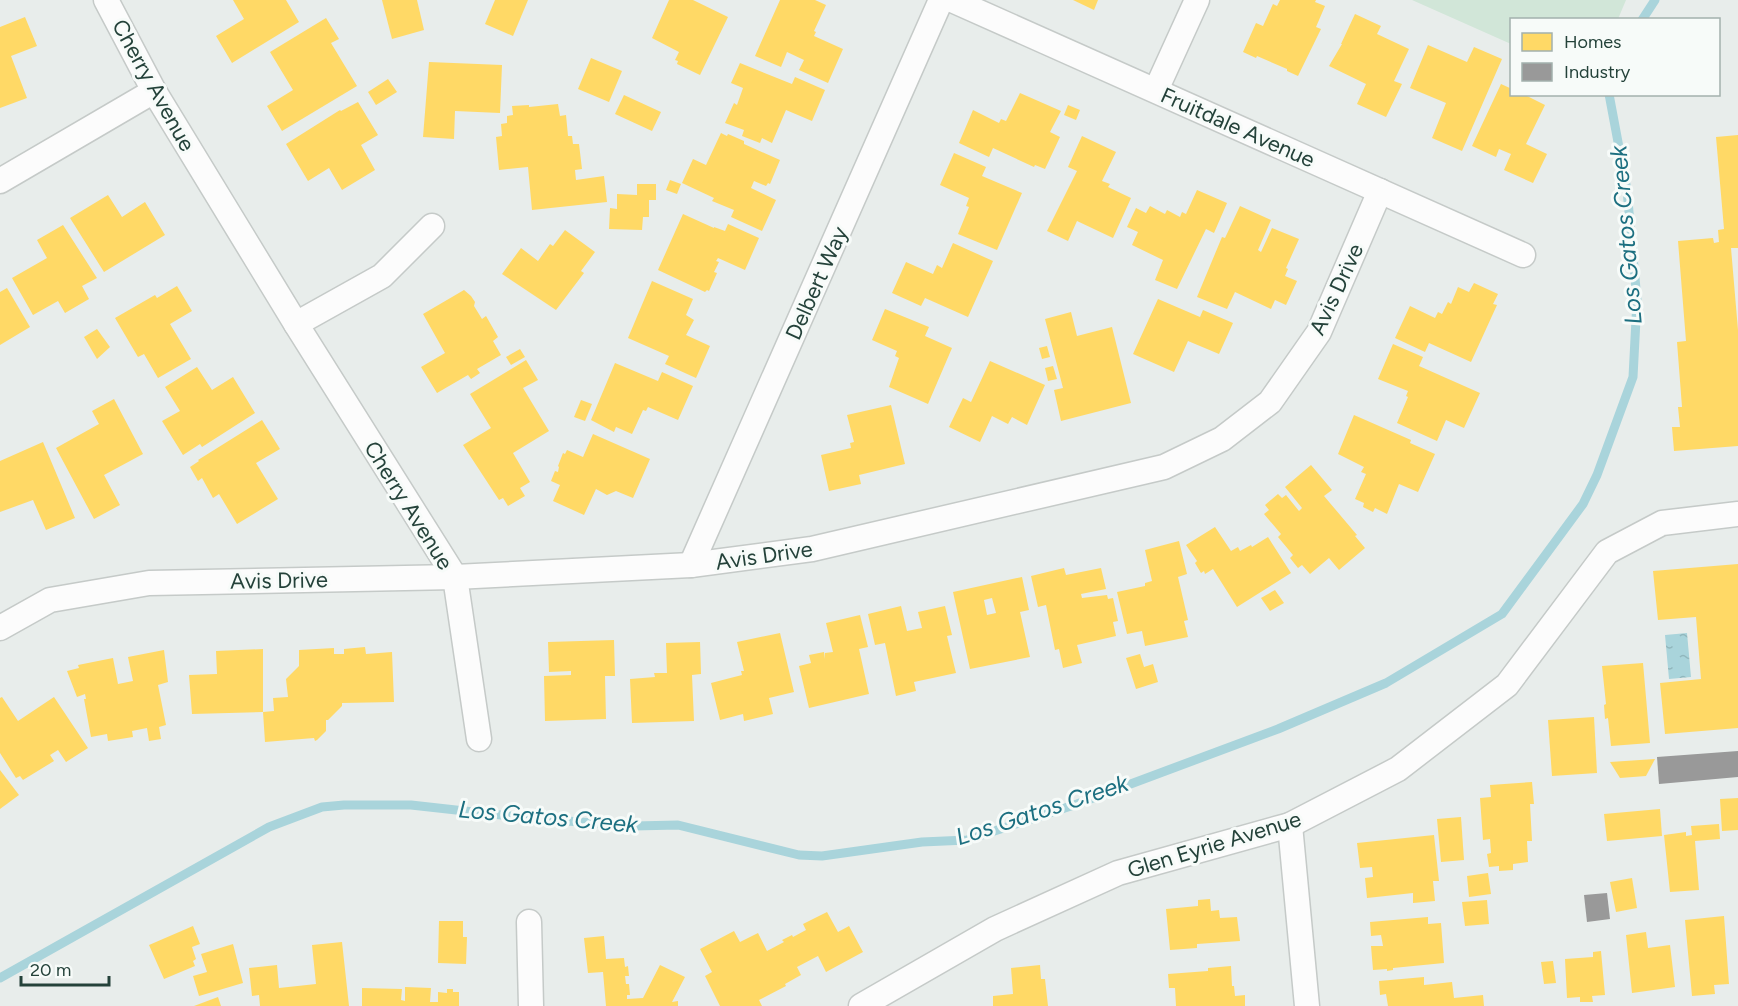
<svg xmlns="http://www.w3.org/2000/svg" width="1738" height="1006" font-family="Figtree,sans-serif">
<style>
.green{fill:#d1e6d8}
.water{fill:url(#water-ripples)}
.homes{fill:#ffd966;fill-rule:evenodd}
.industry{fill:#999}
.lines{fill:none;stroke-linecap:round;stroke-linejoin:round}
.stream{stroke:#a9d4db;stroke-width:9}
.street-casing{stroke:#c5cac8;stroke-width:27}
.street{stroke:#fcfcfc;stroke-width:24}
.labels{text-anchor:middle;stroke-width:6;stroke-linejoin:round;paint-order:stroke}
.street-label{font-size:22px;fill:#24423a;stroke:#f7fbf9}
.water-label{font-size:24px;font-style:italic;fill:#1c6f80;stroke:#f7fbf9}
</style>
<defs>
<pattern id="water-ripples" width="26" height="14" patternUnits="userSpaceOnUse" patternTransform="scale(1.5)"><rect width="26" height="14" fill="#a9d4db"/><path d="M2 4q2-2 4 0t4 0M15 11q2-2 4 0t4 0" fill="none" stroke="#91b7bd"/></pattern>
</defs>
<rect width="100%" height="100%" fill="#e8edeb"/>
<path class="green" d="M1412,0H1626L1618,19L1512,20L1511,44Z"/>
<path class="water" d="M1687,633L1691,677L1669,679L1665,635Z"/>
<g class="homes">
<path d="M233,0H286L299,22L232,63L216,36L244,19Z"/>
<path d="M382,0H417L424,30L392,39Z"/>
<path d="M495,0H528L513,36L485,24Z"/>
<path d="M669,0H693L728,17L700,75L677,64L678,61L675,60L679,52L652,38Z"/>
<path d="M780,0H815L826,5L814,31L816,32L814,36L843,49L828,83L799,70L804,60L787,52L781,67L755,56Z"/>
<path d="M1073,0H1098L1094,10Z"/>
<path d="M1280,0H1316L1315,2L1325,6L1316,27L1321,29L1298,76L1287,71V69L1257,56L1256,58L1243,52L1256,23L1263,26L1273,4L1277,6Z"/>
<path d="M1355,14L1381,26L1377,34L1409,49L1394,81L1402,84L1386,117L1357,104L1366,84L1329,66L1342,44H1341Z"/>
<path d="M25,17L37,46L11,56L27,98L0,108V27Z"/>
<path d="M326,18L339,39L331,43L357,86L282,131L267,106L293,90L270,52Z"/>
<path d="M1428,45L1467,62L1474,47L1502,59L1462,151L1432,138L1446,103L1410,88Z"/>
<path d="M591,58L622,71L609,102L578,89Z"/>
<path d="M429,62L502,65L500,113L455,111L454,139L423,137Z"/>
<path d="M740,63L792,84L795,77L825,90L812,121L786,110L772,143L762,138L760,143L742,136L744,130L725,123L734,103L737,105L743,88L731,83Z"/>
<path d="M388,79L397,92L376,105L368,92Z"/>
<path d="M1501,84L1512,89V94H1523L1545,105L1526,144L1547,154L1533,183L1504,170L1511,154L1499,149L1496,157L1472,146Z"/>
<path d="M1020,93L1061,111L1050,132L1060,137L1045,169L1035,165L1034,167L993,148L989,157L959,143L973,110L999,123L1001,119L1006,121Z"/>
<path d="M624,95L661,112L652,131L615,114Z"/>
<path d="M358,102L378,135L361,145L375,170L342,190L329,168L308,181L286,144L340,110L341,111Z"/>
<path d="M558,104L560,116L566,115L568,136H572L573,144H579L582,169L575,170L576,180L604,176L607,202L532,210L528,167L499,170L496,137L502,136L501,124L507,123V116L513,115L512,106L529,105V107Z"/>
<path d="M1068,105L1080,110L1076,120L1064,115Z"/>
<path d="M721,133L727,136L728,134L744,141V144L780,160L770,184L768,183L766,186L754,181L751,188L776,200L762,231L731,217L734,210L712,201L714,198L682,183L693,159L706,165Z"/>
<path d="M1738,135V248H1731L1738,330V446L1674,451L1672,427H1680L1678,407H1682L1677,342L1686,341L1678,241L1713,238L1714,243L1719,242L1718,230L1724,229L1716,137Z"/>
<path d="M1082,136L1116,152L1102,181L1110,184L1108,187L1131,198L1113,238L1077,221L1068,241L1047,231L1077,171L1068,167Z"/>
<path d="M954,153L986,167L982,176L1022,193L997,250L958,234L969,207L966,206L969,198L940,185Z"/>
<path d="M670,180L681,184L677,194L666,190Z"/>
<path d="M637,184H656V200H649V217H643L642,230L609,229L610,208L617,209V194L637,195Z"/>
<path d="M1197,190L1227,203L1214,233L1206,229L1177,289L1155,280L1163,260L1132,245L1138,232L1127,227L1136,208L1146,213L1150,206L1165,214L1167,210L1180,217L1182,212L1186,214Z"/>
<path d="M108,195L122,217L145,202L165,235L104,272L70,218Z"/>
<path d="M1240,206L1271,220L1258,250L1261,252L1272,228L1299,239L1286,268L1288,269L1285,276L1297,281L1286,305L1275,300L1271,309L1235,292L1227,309L1197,297L1222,237L1225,238Z"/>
<path d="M683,214L714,228V227L725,231L728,224L759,238L745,270L718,258L716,261L719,262L714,272L717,273L709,291L707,290L705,292L658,270Z"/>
<path d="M63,225L97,278L82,286L89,299L65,313L58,301L33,315L12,278L47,258L37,240Z"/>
<path d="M565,230L595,252L581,271L584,273L556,310L502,274L521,248L538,261L550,244L553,246Z"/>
<path d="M953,243L993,261L968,317L925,298L921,306L892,293L906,262L933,274L937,265L942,268Z"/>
<path d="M652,281L693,299L686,315L694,320L686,335L710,346L696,378L665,364L669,356L628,338Z"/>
<path d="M1474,283L1498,294L1493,304L1497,305L1471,362L1429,343L1425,352L1395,338L1410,306L1435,318L1438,312L1442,314L1448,302L1451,304L1458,287L1469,292Z"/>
<path d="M177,286L192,311L170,324L191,359L158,378L144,354L138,357L115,318L155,295L157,298Z"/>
<path d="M7,288L30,327L0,345V292Z"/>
<path d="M464,290L471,296L475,302L474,306L482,319L486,316L498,337L493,341L501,355L477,369L480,373L471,379L468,375L437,393L421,367L445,353L423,314Z"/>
<path d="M1158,299L1200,317L1203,310L1233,323L1219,354L1188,341L1174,372L1133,354Z"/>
<path d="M885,309L929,327L925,336L952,348L928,404L889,387L899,358L895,356L897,351L872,340Z"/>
<path d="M1071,312L1077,336L1112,327L1131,403L1061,421L1054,390L1063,388L1045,319Z"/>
<path d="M97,329L110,347L97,359L84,337Z"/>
<path d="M1393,344L1423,357L1419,366L1480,393L1464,428L1446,420L1437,441L1397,423L1408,397L1406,396L1408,391L1378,379Z"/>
<path d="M1047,346L1050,357L1042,359L1039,348Z"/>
<path d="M520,349L525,357L511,365L506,357Z"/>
<path d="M526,360L538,380L523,388L549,431L513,453L530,482L520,488L525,496L508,506L503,498L499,500L463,445L491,428L470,394Z"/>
<path d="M990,361L1045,385L1027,425L1012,417L1008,424L992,416L980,442L949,427L963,398L971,402Z"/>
<path d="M615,363L658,381L662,372L693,386L678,420L648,407L646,411L643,410L632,434L616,427L614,432L591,420Z"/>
<path d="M1053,366L1057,379L1048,381L1045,368Z"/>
<path d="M197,367L212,390L233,377L255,413L202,447L200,444L183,455L162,421L180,411L165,387Z"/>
<path d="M114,399L143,454L104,475L120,505L94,519L56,448L99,424L92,411Z"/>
<path d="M581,400L592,404L585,421L574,417Z"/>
<path d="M891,405L905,464L859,475L861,484L829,491L821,455L851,448L850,443L854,442L847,415Z"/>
<path d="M1354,415L1411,440L1410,443L1435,454L1418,492L1399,484L1387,514L1375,508L1373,512L1363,507L1364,503L1355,499L1366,474L1361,472L1364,467L1338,454Z"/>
<path d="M262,420L280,449L256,463L278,499L237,524L219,494L213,498L202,478L198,481L190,467L199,461L198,460Z"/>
<path d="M593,434L650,459L633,498L616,491L607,495L596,489L584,515L553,501L560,485L551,481L555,471L558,472L559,467L558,466L563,453L565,454L567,450L583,457Z"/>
<path d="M43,442L75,518L46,530L33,500L0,512V461Z"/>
<path d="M1311,465L1332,490L1324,496L1357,535L1355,536L1365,548L1339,570L1329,558L1310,574L1302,565L1298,568L1290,558L1293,555L1278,537L1281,534L1264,514L1269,510L1265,505L1278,494L1282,498L1286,495L1299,511L1302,508L1285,487Z"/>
<path d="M1215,527L1231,551L1238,547L1240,551L1251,545L1252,547L1268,537L1291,573L1237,607L1213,569L1205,574L1204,571L1201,573L1195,563L1197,561L1186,545Z"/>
<path d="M1179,541L1187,574L1178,577L1188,620L1184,621L1188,637L1145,646L1142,631L1127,634L1117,592L1145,586V583L1152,581L1145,550Z"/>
<path d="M1738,564V728L1665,734L1660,683L1701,679L1696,617L1658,620L1653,571Z"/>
<path d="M1064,568L1066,575L1101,568L1106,589L1081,594L1082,598L1107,595L1108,599L1113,598L1118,621L1113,622L1116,636L1077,645L1082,663L1063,668L1059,649L1055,650L1046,605L1038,607L1031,576Z"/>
<path d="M1022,577L1029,610L1020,612L1030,657L970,669L953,592ZM992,598L996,613L987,615L984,600Z"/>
<path d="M1275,590L1284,603L1270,611L1261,598Z"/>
<path d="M901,606L907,631L922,628L918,612L945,606L952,635L947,636L956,673L914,682L916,691L896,696L885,643L875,645L868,614Z"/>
<path d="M860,615L868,647L859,649L869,694L809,708L799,666L811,663L809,655L824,652L825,659V653L833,652L826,623Z"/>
<path d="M780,633L794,692L769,698L773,714L744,721L743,714L720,720L711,683L742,675L741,671H744L737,642Z"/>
<path d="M614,640L615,676H605L606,719L545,721L544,676L571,675V671L549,672L548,642Z"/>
<path d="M700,642L701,674L692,675L694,721L632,723L630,679L655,677L654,673H667L666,643Z"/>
<path d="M365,647L366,654L392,652L394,702L342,703V706L328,720H326V731L317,740L315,741L314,738L265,742L263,712L192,714L189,675L217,674L216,651L263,649V712L274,711L273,698L288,697L286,679L299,666V650L334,648V654H344V649Z"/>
<path d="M164,650L168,682L158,685L166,725L159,727L161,739L149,741L147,728L132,731L133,737L108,741L107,734L91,737L84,699H86L85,694L77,697L67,671L79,668L78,665L113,658L118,684L133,681L128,657Z"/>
<path d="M1140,654L1144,667L1153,664L1158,682L1136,689L1126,658Z"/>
<path d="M1643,663L1650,743L1611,746L1608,718L1605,719L1604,705L1606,704L1602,666Z"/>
<path d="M2,697L18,721L54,697L88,748L66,762L58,750L50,755L54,761L23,780L20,776L16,778L0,753V698Z"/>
<path d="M1594,717L1597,773L1552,776L1548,720Z"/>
<path d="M1655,759L1646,776L1620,778L1610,762Z"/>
<path d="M0,770L19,795L0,809Z"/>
<path d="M1532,782L1534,804H1530L1532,841H1527L1528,862L1513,864V870L1499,871V866L1489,867L1487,854L1491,853L1490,839L1483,840L1480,798L1491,797L1490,785Z"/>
<path d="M1738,798V830L1722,831L1720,799Z"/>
<path d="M1660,809L1662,836L1607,841L1604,814Z"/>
<path d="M1461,817L1464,860L1441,862L1437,819Z"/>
<path d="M1719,824L1720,839L1695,841L1699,890L1670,892L1664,835L1686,832V836L1692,835L1691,826Z"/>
<path d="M1434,835L1439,881H1433L1435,901L1413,903V893L1367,898L1365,878L1373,877L1372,867L1360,868L1357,843Z"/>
<path d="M1488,873L1491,894L1469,897L1467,876Z"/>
<path d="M1632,878L1637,908L1616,912L1610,882Z"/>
<path d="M1210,899L1211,911L1219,910L1220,918L1237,917L1240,941L1197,944V948L1170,950L1166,909L1198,906V900Z"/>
<path d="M1487,900L1489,924L1465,926L1462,902Z"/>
<path d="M827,912L838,932L849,926L863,952L826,972L818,956L797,967L801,975L785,984L786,986L759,1000L762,1006H720L705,976L712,972L700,949L734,931L740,942L758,933L767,951L784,942L782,940L792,935L793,937L806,930L803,924Z"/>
<path d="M1724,916L1729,984L1714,985L1715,994L1692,996L1685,920Z"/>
<path d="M1428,917V924L1441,923L1444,963L1393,968V970L1387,971V969L1373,970L1371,946H1383L1381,935L1371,936L1370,922Z"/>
<path d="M439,921H463V937H467L466,964L438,963Z"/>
<path d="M193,926L200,944L192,947L196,959L193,961L195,966L164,979L149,945Z"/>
<path d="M1646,932L1648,948L1670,945L1675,987L1632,993L1626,935Z"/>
<path d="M604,936L606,959L624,958L625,967L628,966L629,976H625L626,984H629L630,995H627V999L643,998L660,965L685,977L672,1002L678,1001V1006H606L603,972L588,973L584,938Z"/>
<path d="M342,942L349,1006H260L259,995L252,996L249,968L277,965L279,988L316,984L312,945Z"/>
<path d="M233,944L243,983L199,996L193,976L207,972L201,954Z"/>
<path d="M1601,951L1605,995L1592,996L1593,1002H1580V997L1567,998L1565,959L1593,957V952Z"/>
<path d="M1553,961L1556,983L1544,984L1541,962Z"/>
<path d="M1040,965L1041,979H1045L1048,1006H993V996L1013,994L1011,968Z"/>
<path d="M1231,966L1232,986H1234L1235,996L1245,995V1006H1176L1175,988H1169L1168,974L1208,971V968Z"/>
<path d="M1424,977V985L1452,982L1454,998L1483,995L1484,1006H1388L1386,994L1380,995L1379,981Z"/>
<path d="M405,987L431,988L430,1002H438V992L447,993V989H453V992H459V1006H362V988L402,989L401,1000L405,1001Z"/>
<path d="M218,997L221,1006H194Z"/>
</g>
<g class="industry">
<path d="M1738,751V777L1659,784L1657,757Z"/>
<path d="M1607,893L1610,919L1587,922L1584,895Z"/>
</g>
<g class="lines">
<g class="stream">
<path d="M1642,20L1655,0"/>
<path d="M0,978L269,827L322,807L344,805H411L527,818L634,826L678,825L799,855L822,856L922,842L967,840L1077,804L1278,729L1386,683L1502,614L1583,504L1597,475L1633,377L1637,300L1627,190L1609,94"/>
</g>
<defs>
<g id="street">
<path d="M106,0L154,91L296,324L455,577L479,739"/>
<path d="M952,0L1523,255"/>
<path d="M1156,90L1197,0"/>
<path d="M0,181L154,91"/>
<path d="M296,324L382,276L432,226"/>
<path d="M691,565L941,0"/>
<path d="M0,628L50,600L149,583L455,577L691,565L812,549L1164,467L1222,439L1270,402L1319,332L1380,191"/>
<path d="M1290,825L1307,1006"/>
<path d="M529,922L531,1006"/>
<path d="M861,1006L995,929L1118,873L1290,825L1398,769L1507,685L1607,552L1662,523L1738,514"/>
</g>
</defs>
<use href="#street" class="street-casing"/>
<use href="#street" class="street"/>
</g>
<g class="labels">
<g class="street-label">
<text transform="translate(154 85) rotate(61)" y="8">Cherry Avenue</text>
<text transform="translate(1238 127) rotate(24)" y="8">Fruitdale Avenue</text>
<text transform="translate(816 283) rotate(-66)" y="8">Delbert Way</text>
<text transform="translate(1336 289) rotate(-65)" y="8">Avis Drive</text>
<text transform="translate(409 505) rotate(58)" y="8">Cherry Avenue</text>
<text transform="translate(764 555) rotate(-8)" y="8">Avis Drive</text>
<text transform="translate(279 580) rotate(-1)" y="8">Avis Drive</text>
<text transform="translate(1214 844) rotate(-17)" y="8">Glen Eyrie Avenue</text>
</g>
<g class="water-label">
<text transform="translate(1626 235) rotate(-95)" y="8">Los Gatos Creek</text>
<text transform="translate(1042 810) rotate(-18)" y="8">Los Gatos Creek</text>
<text transform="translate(548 817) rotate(5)" y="8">Los Gatos Creek</text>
</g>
</g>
<rect x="1510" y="18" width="210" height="78" fill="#f7fbf9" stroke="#a3b1ad" stroke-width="1.5"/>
<rect x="1522" y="33" width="30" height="18" fill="#ffd966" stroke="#a3b1ad" stroke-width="1.5"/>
<text x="1564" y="48" font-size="18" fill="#24423a">Homes</text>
<rect x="1522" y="63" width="30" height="18" fill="#999999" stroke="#a3b1ad" stroke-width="1.5"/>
<text x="1564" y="78" font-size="18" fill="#24423a">Industry</text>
<path d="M21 976v9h88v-9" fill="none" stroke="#24423a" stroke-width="3"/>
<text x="30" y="976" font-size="18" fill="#24423a" stroke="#f7fbf9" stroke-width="4.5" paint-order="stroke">20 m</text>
</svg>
